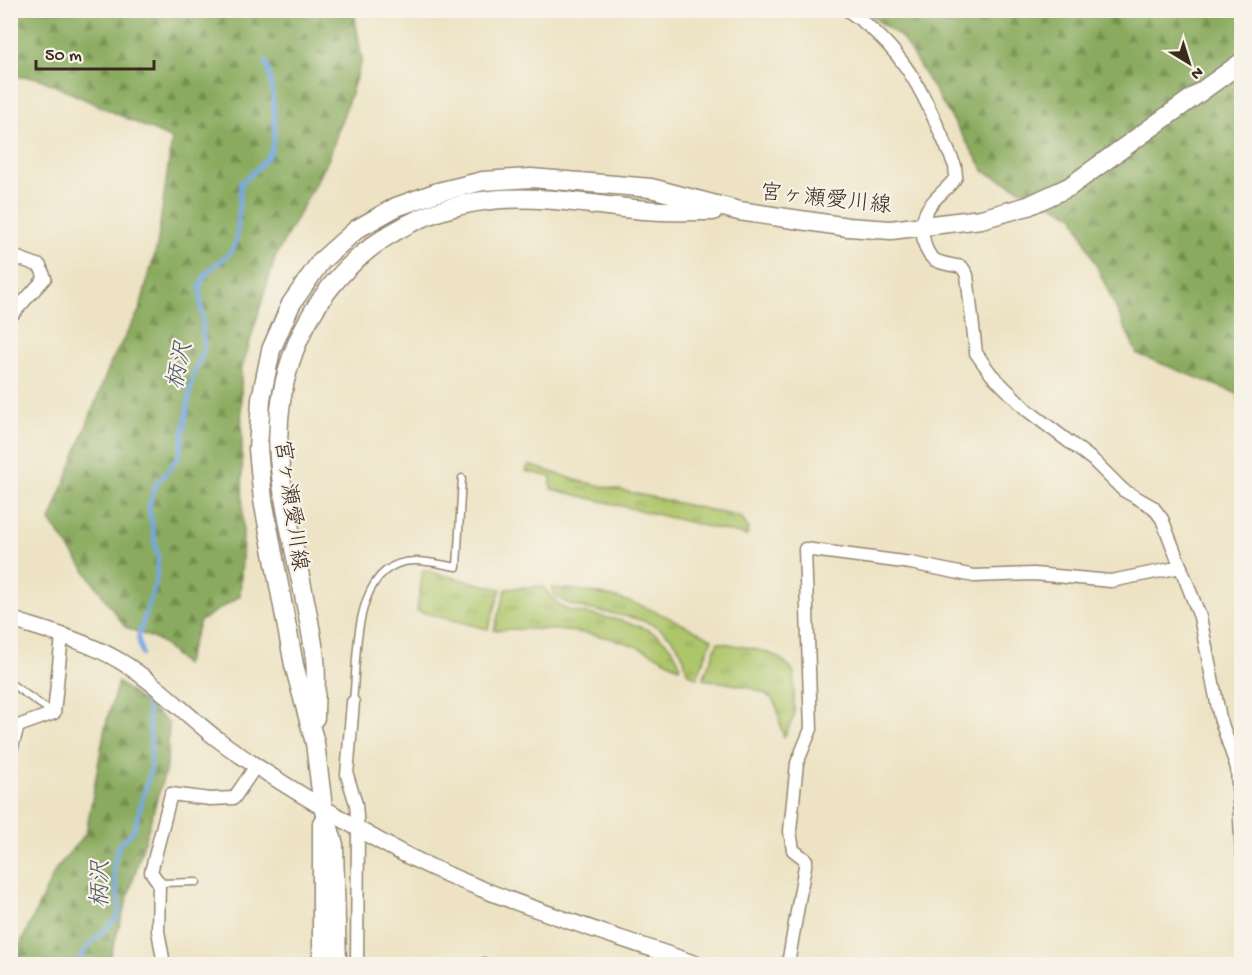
<svg xmlns="http://www.w3.org/2000/svg" width="1252" height="975" font-family="'Gochi Hand','Klee One',sans-serif">
<style>
.grass{fill:url(#grass-tufts);stroke:#747844;stroke-width:1.5}
.forest{fill:url(#forest-firs);stroke:#626a3e;stroke-width:1.5}
.lines{fill:none;stroke-linecap:round;stroke-linejoin:round}
.stream{stroke:#75a7e0;stroke-width:4.5}
.service-casing{stroke:#948671;stroke-width:9}
.minor-casing{stroke:#948671;stroke-width:15}
.tertiary-casing{stroke:#948671;stroke-width:18}
.secondary-casing{stroke:#948671;stroke-width:21}
.service{stroke:#fff;stroke-width:6}
.minor{stroke:#fff;stroke-width:12}
.tertiary{stroke:#fff;stroke-width:15}
.secondary{stroke:#fff;stroke-width:18}
.labels{text-anchor:middle;stroke-width:4.5;stroke-linejoin:round;paint-order:stroke}
.street-label{font-size:22px;fill:#3b2a1e;stroke:#f7f3e8}
.water-label{font-size:24px;font-style:italic;fill:#4f5662;stroke:#f7f3e8}
</style>
<defs>
<pattern id="grass-tufts" width="24" height="20" patternUnits="userSpaceOnUse" patternTransform="scale(1.5)"><rect width="24" height="20" fill="#aec66b"/><path d="M3 7l-1-3M5 7V3M7 7l1-3M15 17l-1-3M17 17v-4M19 17l1-3" fill="none" stroke="#8fa157"/></pattern>
<pattern id="forest-firs" width="22" height="20" patternUnits="userSpaceOnUse" patternTransform="scale(1.5)"><rect width="22" height="20" fill="#8aab5f"/><path d="M5 1l3.5 6h-7zM16 11l3.5 6h-7z" fill="#728b4e"/></pattern>
</defs>
<rect width="100%" height="100%" fill="#f7f3e8"/>
<filter id="ink" filterUnits="userSpaceOnUse"><feTurbulence type="fractalNoise" baseFrequency=".0167" numOctaves="2"/><feDisplacementMap in="SourceGraphic" scale="12" xChannelSelector="R" yChannelSelector="G"/><feConvolveMatrix kernelMatrix="1 2 1 2 8 2 1 2 1" color-interpolation-filters="sRGB"/></filter>
<filter id="wash" filterUnits="userSpaceOnUse"><feTurbulence type="fractalNoise" baseFrequency=".008" numOctaves="4" result="noise"/><feDisplacementMap in="SourceGraphic" scale="24" xChannelSelector="R" yChannelSelector="G"/><feGaussianBlur stdDeviation="1.35" result="paint"/><feColorMatrix in="noise" values="0 0 0 0 0 0 0 0 0 0 0 0 0 0 0 0 0 1.4 0 .05"/><feComposite in="paint" operator="in"/></filter>
<g filter="url(#wash)">
<rect width="100%" height="100%" fill="#ede3c4"/>
<g class="grass">
<path d="M529,465L579,481L741,517L748,528L747,536L551,489V477L525,471Z"/>
<path d="M423,570L501,589L488,629L417,611Z"/>
<path d="M542,586C549,594 556,604 566,609C573,612 581,612 589,614C624,621 667,626 680,665L679,668C623,632 559,626 494,630L506,589Z"/>
<path d="M551,588C614,590 657,610 712,639L697,678L687,672C676,593 566,627 551,588Z"/>
<path d="M718,642C744,648 780,648 794,673V716L784,737C779,726 780,716 776,705C769,686 722,683 703,679Z"/>
</g>
<g class="forest">
<path d="M12,11H354L362,60L329,158L275,258L241,371L243,539L240,596L200,621L185,665L160,641L125,627L50,521L111,362L139,311L157,246L172,139L38,78L11,76V30L15,14Z"/>
<path d="M864,11H1241V413L1238,394L1137,354L1073,215L985,172L902,38Z"/>
<path d="M118,682L169,723L167,765L108,964H11L56,869L86,833L105,727Z"/>
</g>
<g class="lines">
<g class="stream">
<path d="M142,654L138,637L156,582L158,559L149,507L155,485L173,465L180,453L193,375L204,351L200,287L206,273L233,250L237,236L241,181V184C251,174 263,165 270,153C279,138 272,79 266,61"/>
<path d="M76,964L90,944L117,918L120,908L113,870L118,846L134,830L150,772L151,745L146,690"/>
</g>
</g>
</g>
<g filter="url(#ink)">
<g class="lines">
<defs>
<g id="service">
<path d="M10,683L53,713"/>
<path d="M353,702C358,658 351,560 416,561C429,561 444,565 457,567L462,478"/>
<path d="M160,883L197,882"/>
<path d="M484,964V961"/>
</g>
<g id="minor">
<path d="M847,10C910,52 926,101 955,166L956,177C948,190 932,198 926,212C920,225 922,252 935,260C942,264 953,265 962,267L967,275L976,353L991,374L1027,410L1093,460L1123,490L1153,507L1162,519L1200,617L1220,718L1237,768L1242,853"/>
<path d="M10,255L40,266L45,278L10,317"/>
<path d="M353,702L347,775L356,804L358,829L357,964"/>
<path d="M10,729L54,713L62,636"/>
<path d="M10,753L18,726"/>
<path d="M164,964L158,931L159,883L151,872L171,794L210,799L234,798L256,766"/>
<path d="M788,964L806,860L793,850L790,831L797,763L811,729L805,549L911,563L974,576L1034,574L1111,581L1181,567"/>
</g>
<path id="tertiary" d="M10,619C47,631 87,641 120,661C155,682 184,713 216,738C260,771 309,799 357,828C461,891 582,924 696,964"/>
<g id="secondary">
<path d="M315,718C315,699 317,678 315,659C307,592 285,526 279,458C269,323 364,209 501,199C550,196 597,206 645,210C668,212 691,211 713,211"/>
<path d="M322,964V823"/>
<path d="M337,964L334,845L323,807L315,743L294,665L263,500L258,449L261,399L271,350L291,304L321,261L357,229L396,207L438,192L483,181L531,178L651,188L739,211L848,227L891,230L981,219L1028,206L1069,187L1242,62"/>
</g>
</defs>
<use href="#service" class="service-casing"/>
<use href="#minor" class="minor-casing"/>
<use href="#tertiary" class="tertiary-casing"/>
<use href="#secondary" class="secondary-casing"/>
<use href="#service" class="service"/>
<use href="#minor" class="minor"/>
<use href="#tertiary" class="tertiary"/>
<use href="#secondary" class="secondary"/>
</g>
</g>
<g class="labels">
<g class="street-label">
<text transform="translate(826 197) rotate(6)" y="8">宮ヶ瀬愛川線</text>
<text transform="translate(293 505) rotate(82)" y="8">宮ヶ瀬愛川線</text>
</g>
<g class="water-label">
<text transform="translate(178 365) rotate(-78)" y="8">柄沢</text>
<text transform="translate(99 884) rotate(-89)" y="8">柄沢</text>
</g>
</g>
<rect width="1252" height="975" fill="none" stroke="#f7f3e8" stroke-width="36"/>
<g transform="translate(1189 63) rotate(142)" stroke="#f7f3e8" stroke-width="4.5" paint-order="stroke">
<path d="M0-4.5L10 22L0 15L-10 22Z" fill="#3b2a1e"/>
<text y="-9" font-size="16" font-weight="bold" text-anchor="middle" fill="#3b2a1e">N</text>
</g>
<path d="M36 60v9h118v-9" fill="none" stroke="#3b2a1e" stroke-width="3"/>
<text x="45" y="60" font-size="18" fill="#3b2a1e" stroke="#f7f3e8" stroke-width="4.5" paint-order="stroke">50 m</text>
</svg>
